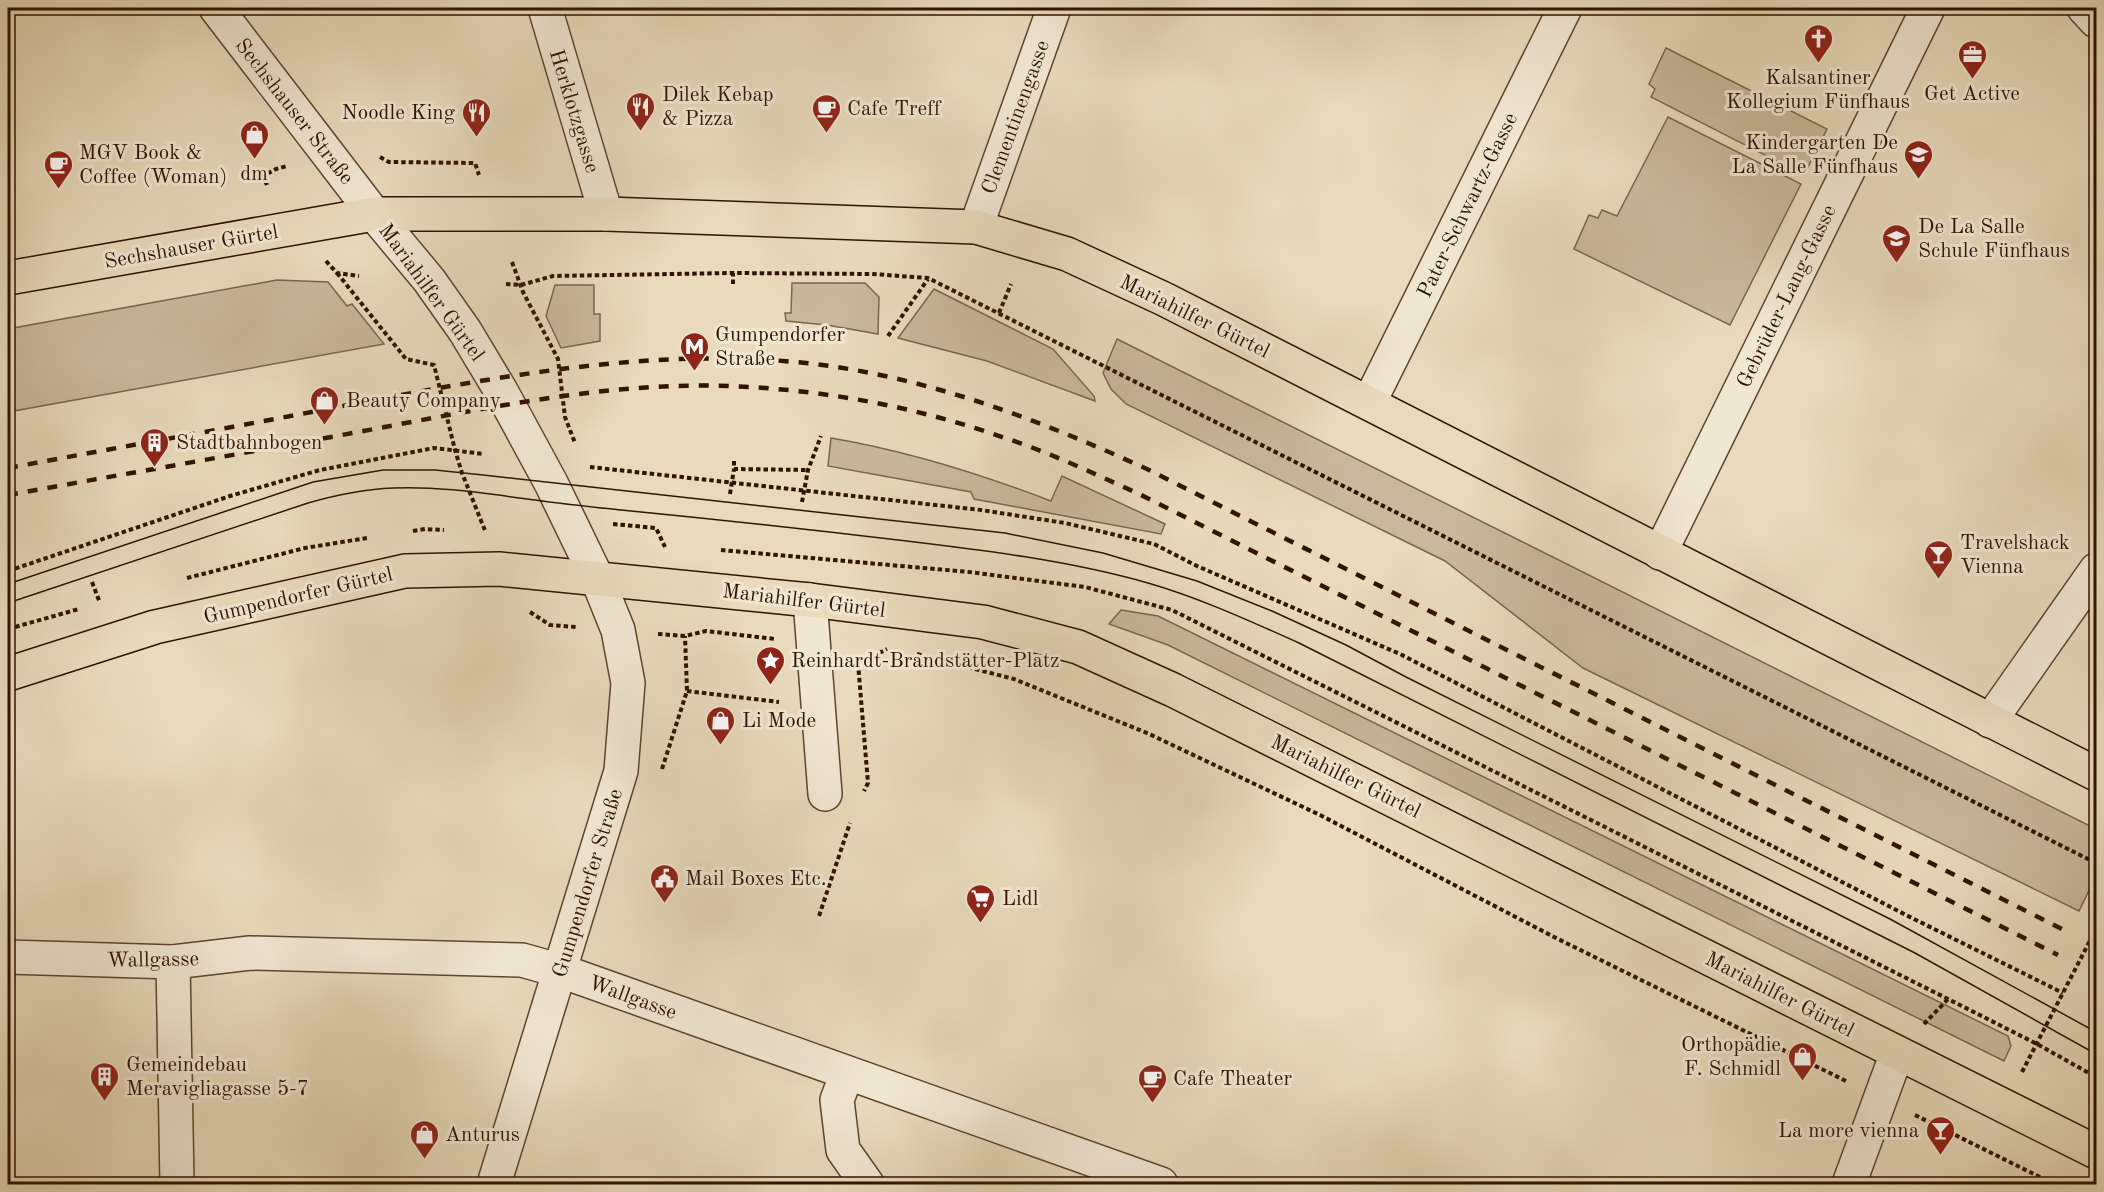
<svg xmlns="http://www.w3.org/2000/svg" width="2104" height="1192" font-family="'Old Standard TT',serif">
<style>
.green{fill:#c9b89b;stroke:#7c664e;stroke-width:1.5}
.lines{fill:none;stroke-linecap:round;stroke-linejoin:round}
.minor-casing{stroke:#5e452f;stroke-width:36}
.major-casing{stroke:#301300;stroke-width:36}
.path{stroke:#301300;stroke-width:4;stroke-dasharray:4.5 3;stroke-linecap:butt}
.minor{stroke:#f0e7d3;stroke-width:33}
.major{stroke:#e8dabb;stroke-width:33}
.tram{stroke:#301300;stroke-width:1.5}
.rail{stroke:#301300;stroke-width:4.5;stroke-dasharray:10 10;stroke-linecap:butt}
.labels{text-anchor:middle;stroke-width:6;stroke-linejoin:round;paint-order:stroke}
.poi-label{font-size:21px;fill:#301300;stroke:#f0e7d3;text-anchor:start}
.street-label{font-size:21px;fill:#301300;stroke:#f0e7d3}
</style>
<rect width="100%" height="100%" fill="#e8dabb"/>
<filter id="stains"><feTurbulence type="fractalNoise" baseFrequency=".00333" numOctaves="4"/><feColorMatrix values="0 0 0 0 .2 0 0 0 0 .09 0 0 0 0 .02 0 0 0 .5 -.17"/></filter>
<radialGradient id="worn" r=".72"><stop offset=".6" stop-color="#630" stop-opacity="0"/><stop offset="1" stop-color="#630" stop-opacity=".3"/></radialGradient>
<g class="green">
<path d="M1666,48L1827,129L1804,175L1651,97L1655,89L1649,84Z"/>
<path d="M1668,117L1801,184L1730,325L1574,249L1589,215L1598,218L1602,210L1617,216Z"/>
<path d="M277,280L328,282L347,306L352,304L384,344L8,412V329Z"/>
<path d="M792,283H865L879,297L878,334L827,325L786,321L785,313H791Z"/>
<path d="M555,285H594V314H600V341L561,348L546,316Z"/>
<path d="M934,289L1053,349L1094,396L1095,401L987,361L898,338Z"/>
<path d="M1117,339L2096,829V876L2079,911L1583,668L1445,561L1126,404L1111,389L1103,373Z"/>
<path d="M831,438C908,451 978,473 1051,501L1062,476L1165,524L1161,534L974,499L971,492L828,466Z"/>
<path d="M1121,610L1158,616L2008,1036L2011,1046L2004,1061L1168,645L1109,624Z"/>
</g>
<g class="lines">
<defs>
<g id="minor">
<path d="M216,8L374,214L429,280L465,331L501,391L551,483L597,578L618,630L628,683L621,771L494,1184"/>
<path d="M545,8L606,214"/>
<path d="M2084,8L2096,21"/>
<path d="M976,227L1054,8"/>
<path d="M1369,403L1565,8"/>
<path d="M1660,553L1928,8"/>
<path d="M810,600L825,794"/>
<path d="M1990,721L2096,570"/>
<path d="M8,957L173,962L250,953L522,960L561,971L1161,1184"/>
<path d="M173,962L177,1184"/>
<path d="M847,1073L837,1100L843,1150L867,1184"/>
<path d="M1849,1184L1897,1053"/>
</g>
<g id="major">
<path d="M8,278L374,214H606L976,227L1067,254L1164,299L2096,774"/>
<path d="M8,674L155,627L405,571L499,569L810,600L983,622L1078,647L1173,690L2096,1152"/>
</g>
</defs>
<use href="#minor" class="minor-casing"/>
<use href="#major" class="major-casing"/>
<g class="path">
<path d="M380,157L389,162L475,163L479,175"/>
<path d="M267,185L263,176L276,169L287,166"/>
<path d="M326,261L337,273L359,276"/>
<path d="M512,262L523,292L558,359L565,417L575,443"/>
<path d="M337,273L406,359L434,365L455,450L462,473L486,533"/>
<path d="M506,284L521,285L553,276L733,273L872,274L928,278L2096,863"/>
<path d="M733,284V273"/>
<path d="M999,313L1011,284"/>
<path d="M888,336L928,279"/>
<path d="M734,461V469L808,470"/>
<path d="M590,467L981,510L1065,523L1154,544L1197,566L1400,654L1908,916L2063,993"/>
<path d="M730,494L734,469"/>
<path d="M802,502L808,470L821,436"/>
<path d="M613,524L656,528L665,547"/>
<path d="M413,531L425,529L444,530"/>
<path d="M721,550L969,572L1085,587L1172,610L1948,999L2037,1044L2096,1077"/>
<path d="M8,571L230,496L320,470L434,448L484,454"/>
<path d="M187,578L305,548L367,538"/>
<path d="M92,582L100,603"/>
<path d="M530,612L550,625L576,627"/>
<path d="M8,629L79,609"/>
<path d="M658,634L685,636L706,631L775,639"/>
<path d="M917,654L1014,679L1147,733L1320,815L1556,938L1846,1081"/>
<path d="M858,663L868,783L864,791"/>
<path d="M859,663L887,649"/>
<path d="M687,691L779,702"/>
<path d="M662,769L687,691L685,636"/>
<path d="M819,916L850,823"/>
<path d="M1924,1024L1948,999"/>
<path d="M2022,1072L2096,929"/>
<path d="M1915,1115L2054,1184"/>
</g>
<use href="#minor" class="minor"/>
<use href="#major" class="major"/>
<g class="tram">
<path d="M8,584L313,482L383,470H435L483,475L1005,533L1103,553L1197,581L1272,611L1346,645L1406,677L1890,919L2096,1032"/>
<path d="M8,603L308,503C336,495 365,489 393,488C441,486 488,494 535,500C563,504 592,507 621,510C713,519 806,529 898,540C982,550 1067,560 1148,583C1200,598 1250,621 1299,643L1915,953L2096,1054"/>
</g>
<g class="rail">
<path d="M8,468C121,447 235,427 348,405C512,374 683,341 849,369C954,387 1053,426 1149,470L2068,932"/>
<path d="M8,495C130,473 252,452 374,429C498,406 622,379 749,387C836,392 923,409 1005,438C1051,453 1095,474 1139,494L2058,955"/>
</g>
</g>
<defs>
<symbol id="church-pin" viewBox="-11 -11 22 30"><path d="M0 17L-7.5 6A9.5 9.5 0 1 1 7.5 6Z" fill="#8f2418" stroke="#f0e7d3"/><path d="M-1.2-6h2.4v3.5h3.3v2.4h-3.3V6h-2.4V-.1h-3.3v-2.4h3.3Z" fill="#fff"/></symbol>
<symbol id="office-pin" viewBox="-11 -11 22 30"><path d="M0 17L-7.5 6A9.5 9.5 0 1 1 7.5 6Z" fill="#8f2418" stroke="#f0e7d3"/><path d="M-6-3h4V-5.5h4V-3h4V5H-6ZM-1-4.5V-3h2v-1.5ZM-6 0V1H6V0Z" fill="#fff"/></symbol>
<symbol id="restaurant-pin" viewBox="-11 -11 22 30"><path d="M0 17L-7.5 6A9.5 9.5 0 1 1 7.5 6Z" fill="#8f2418" stroke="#f0e7d3"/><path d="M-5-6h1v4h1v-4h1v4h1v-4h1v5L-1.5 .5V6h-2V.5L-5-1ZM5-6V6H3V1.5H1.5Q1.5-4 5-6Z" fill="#fff"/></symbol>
<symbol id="cafe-pin" viewBox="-11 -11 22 30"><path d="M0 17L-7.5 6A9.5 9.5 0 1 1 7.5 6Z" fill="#8f2418" stroke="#f0e7d3"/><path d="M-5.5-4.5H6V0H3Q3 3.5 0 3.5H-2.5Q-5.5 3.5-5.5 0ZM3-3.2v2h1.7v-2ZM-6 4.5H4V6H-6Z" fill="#fff"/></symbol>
<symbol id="shop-pin" viewBox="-11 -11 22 30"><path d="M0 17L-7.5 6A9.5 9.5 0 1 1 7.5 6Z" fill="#8f2418" stroke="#f0e7d3"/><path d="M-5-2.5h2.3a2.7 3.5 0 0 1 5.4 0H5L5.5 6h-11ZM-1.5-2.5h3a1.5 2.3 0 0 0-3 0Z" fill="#fff"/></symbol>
<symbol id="school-pin" viewBox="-11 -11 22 30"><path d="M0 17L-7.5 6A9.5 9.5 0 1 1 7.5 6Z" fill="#8f2418" stroke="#f0e7d3"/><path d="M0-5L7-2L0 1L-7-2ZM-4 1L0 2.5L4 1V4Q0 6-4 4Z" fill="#fff"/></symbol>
<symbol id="metro-pin" viewBox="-11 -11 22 30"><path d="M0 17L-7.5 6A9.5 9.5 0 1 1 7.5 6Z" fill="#8f2418" stroke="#f0e7d3"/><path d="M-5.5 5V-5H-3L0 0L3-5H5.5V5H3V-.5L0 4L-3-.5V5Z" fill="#fff"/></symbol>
<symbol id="building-pin" viewBox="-11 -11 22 30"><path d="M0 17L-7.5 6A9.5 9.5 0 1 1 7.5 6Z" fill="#8f2418" stroke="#f0e7d3"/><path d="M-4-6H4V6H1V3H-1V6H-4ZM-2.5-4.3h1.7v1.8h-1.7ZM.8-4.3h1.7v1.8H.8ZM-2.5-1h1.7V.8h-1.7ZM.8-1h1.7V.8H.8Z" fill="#fff"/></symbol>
<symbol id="bar-pin" viewBox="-11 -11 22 30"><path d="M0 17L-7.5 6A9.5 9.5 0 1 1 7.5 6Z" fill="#8f2418" stroke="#f0e7d3"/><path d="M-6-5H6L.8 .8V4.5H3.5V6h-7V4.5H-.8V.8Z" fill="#fff"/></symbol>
<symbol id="sight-pin" viewBox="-11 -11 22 30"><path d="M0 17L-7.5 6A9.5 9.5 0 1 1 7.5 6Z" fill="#8f2418" stroke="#f0e7d3"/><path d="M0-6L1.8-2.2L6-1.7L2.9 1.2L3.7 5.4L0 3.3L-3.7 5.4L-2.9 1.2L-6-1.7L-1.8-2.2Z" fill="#fff"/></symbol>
<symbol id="civic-pin" viewBox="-11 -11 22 30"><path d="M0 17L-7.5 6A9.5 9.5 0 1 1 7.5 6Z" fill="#8f2418" stroke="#f0e7d3"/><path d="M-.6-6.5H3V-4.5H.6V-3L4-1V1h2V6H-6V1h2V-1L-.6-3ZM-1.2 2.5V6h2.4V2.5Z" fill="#fff"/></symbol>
<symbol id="supermarket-pin" viewBox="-11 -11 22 30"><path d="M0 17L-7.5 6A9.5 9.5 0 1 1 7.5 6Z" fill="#8f2418" stroke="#f0e7d3"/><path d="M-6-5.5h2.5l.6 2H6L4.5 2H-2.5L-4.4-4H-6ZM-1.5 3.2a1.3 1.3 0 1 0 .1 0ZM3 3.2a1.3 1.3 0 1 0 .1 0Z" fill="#fff"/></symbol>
</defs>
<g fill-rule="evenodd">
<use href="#church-pin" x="1802" y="22" width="33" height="45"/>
<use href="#office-pin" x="1956" y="38" width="33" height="45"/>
<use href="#restaurant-pin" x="624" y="90" width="33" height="45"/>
<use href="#cafe-pin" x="810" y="92" width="33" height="45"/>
<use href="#restaurant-pin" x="460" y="96" width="33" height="45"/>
<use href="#shop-pin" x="238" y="118" width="33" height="45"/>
<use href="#school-pin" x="1902" y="138" width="33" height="45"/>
<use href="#cafe-pin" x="42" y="148" width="33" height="45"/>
<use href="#school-pin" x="1880" y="222" width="33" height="45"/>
<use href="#metro-pin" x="678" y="330" width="33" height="45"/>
<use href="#shop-pin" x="308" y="384" width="33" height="45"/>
<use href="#building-pin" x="138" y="426" width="33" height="45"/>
<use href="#bar-pin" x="1922" y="538" width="33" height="45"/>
<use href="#sight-pin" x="754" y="644" width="33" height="45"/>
<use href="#shop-pin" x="704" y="704" width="33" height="45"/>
<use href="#civic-pin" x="648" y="862" width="33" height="45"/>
<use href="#supermarket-pin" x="964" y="882" width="33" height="45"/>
<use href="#shop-pin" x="1786" y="1040" width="33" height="45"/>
<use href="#building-pin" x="88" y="1060" width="33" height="45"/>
<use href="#cafe-pin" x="1136" y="1062" width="33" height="45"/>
<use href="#bar-pin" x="1924" y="1114" width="33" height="45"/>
<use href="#shop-pin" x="408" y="1118" width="33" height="45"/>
</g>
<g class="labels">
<g class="poi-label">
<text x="1818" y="84" text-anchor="middle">Kalsantiner<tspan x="1818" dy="24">Kollegium Fünfhaus</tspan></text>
<text x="1972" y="100" text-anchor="middle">Get Active</text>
<text x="662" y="101">Dilek Kebap<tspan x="662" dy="24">&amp; Pizza</tspan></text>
<text x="847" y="115">Cafe Treff</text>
<text x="455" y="119" text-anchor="end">Noodle King</text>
<text x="1898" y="149" text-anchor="end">Kindergarten De<tspan x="1898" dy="24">La Salle Fünfhaus</tspan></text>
<text x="79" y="159">MGV Book &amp;<tspan x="79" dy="24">Coffee (Woman)</tspan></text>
<text x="254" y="180" text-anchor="middle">dm</text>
<text x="1918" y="233">De La Salle<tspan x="1918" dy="24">Schule Fünfhaus</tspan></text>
<text x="715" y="341">Gumpendorfer<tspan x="715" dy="24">Straße</tspan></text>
<text x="346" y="407">Beauty Company</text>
<text x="176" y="449">Stadtbahnbogen</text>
<text x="1960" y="549">Travelshack<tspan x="1960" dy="24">Vienna</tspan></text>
<text x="791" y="667">Reinhardt-Brandstätter-Platz</text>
<text x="742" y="727">Li Mode</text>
<text x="685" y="885">Mail Boxes Etc.</text>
<text x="1002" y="905">Lidl</text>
<text x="1781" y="1051" text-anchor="end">Orthopädie<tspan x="1781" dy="24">F. Schmidl</tspan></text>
<text x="126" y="1071">Gemeindebau<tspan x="126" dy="24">Meravigliagasse 5-7</tspan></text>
<text x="1173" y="1085">Cafe Theater</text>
<text x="1919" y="1137" text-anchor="end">La more vienna</text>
<text x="445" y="1141">Anturus</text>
</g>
<g class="street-label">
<text transform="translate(295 111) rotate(52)" y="7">Sechshauser Straße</text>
<text transform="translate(575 111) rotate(73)" y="7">Herklotzgasse</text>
<text transform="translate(1015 117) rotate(-70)" y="7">Clementinengasse</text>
<text transform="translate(1467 205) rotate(-64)" y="7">Pater-Schwartz-Gasse</text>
<text transform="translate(191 246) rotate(-10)" y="7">Sechshauser Gürtel</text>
<text transform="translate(432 292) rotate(54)" y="7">Mariahilfer Gürtel</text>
<text transform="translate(1786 296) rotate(-64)" y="7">Gebrüder-Lang-Gasse</text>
<text transform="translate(1195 316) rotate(26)" y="7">Mariahilfer Gürtel</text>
<text transform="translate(298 595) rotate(-13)" y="7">Gumpendorfer Gürtel</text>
<text transform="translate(804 600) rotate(7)" y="7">Mariahilfer Gürtel</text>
<text transform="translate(1346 776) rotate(26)" y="7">Mariahilfer Gürtel</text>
<text transform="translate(587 883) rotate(-73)" y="7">Gumpendorfer Straße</text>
<text transform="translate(153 959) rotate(-1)" y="7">Wallgasse</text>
<text transform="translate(1780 994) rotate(27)" y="7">Mariahilfer Gürtel</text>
<text transform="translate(633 997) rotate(20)" y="7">Wallgasse</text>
</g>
</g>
<rect width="2104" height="1192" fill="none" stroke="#e8dabb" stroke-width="30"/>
<rect x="9" y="9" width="2086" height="1174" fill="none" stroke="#301300" stroke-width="3"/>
<rect x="15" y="15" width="2074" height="1162" fill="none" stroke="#301300" stroke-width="1.5"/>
<rect width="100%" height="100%" filter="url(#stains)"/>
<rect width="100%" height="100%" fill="url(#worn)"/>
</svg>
